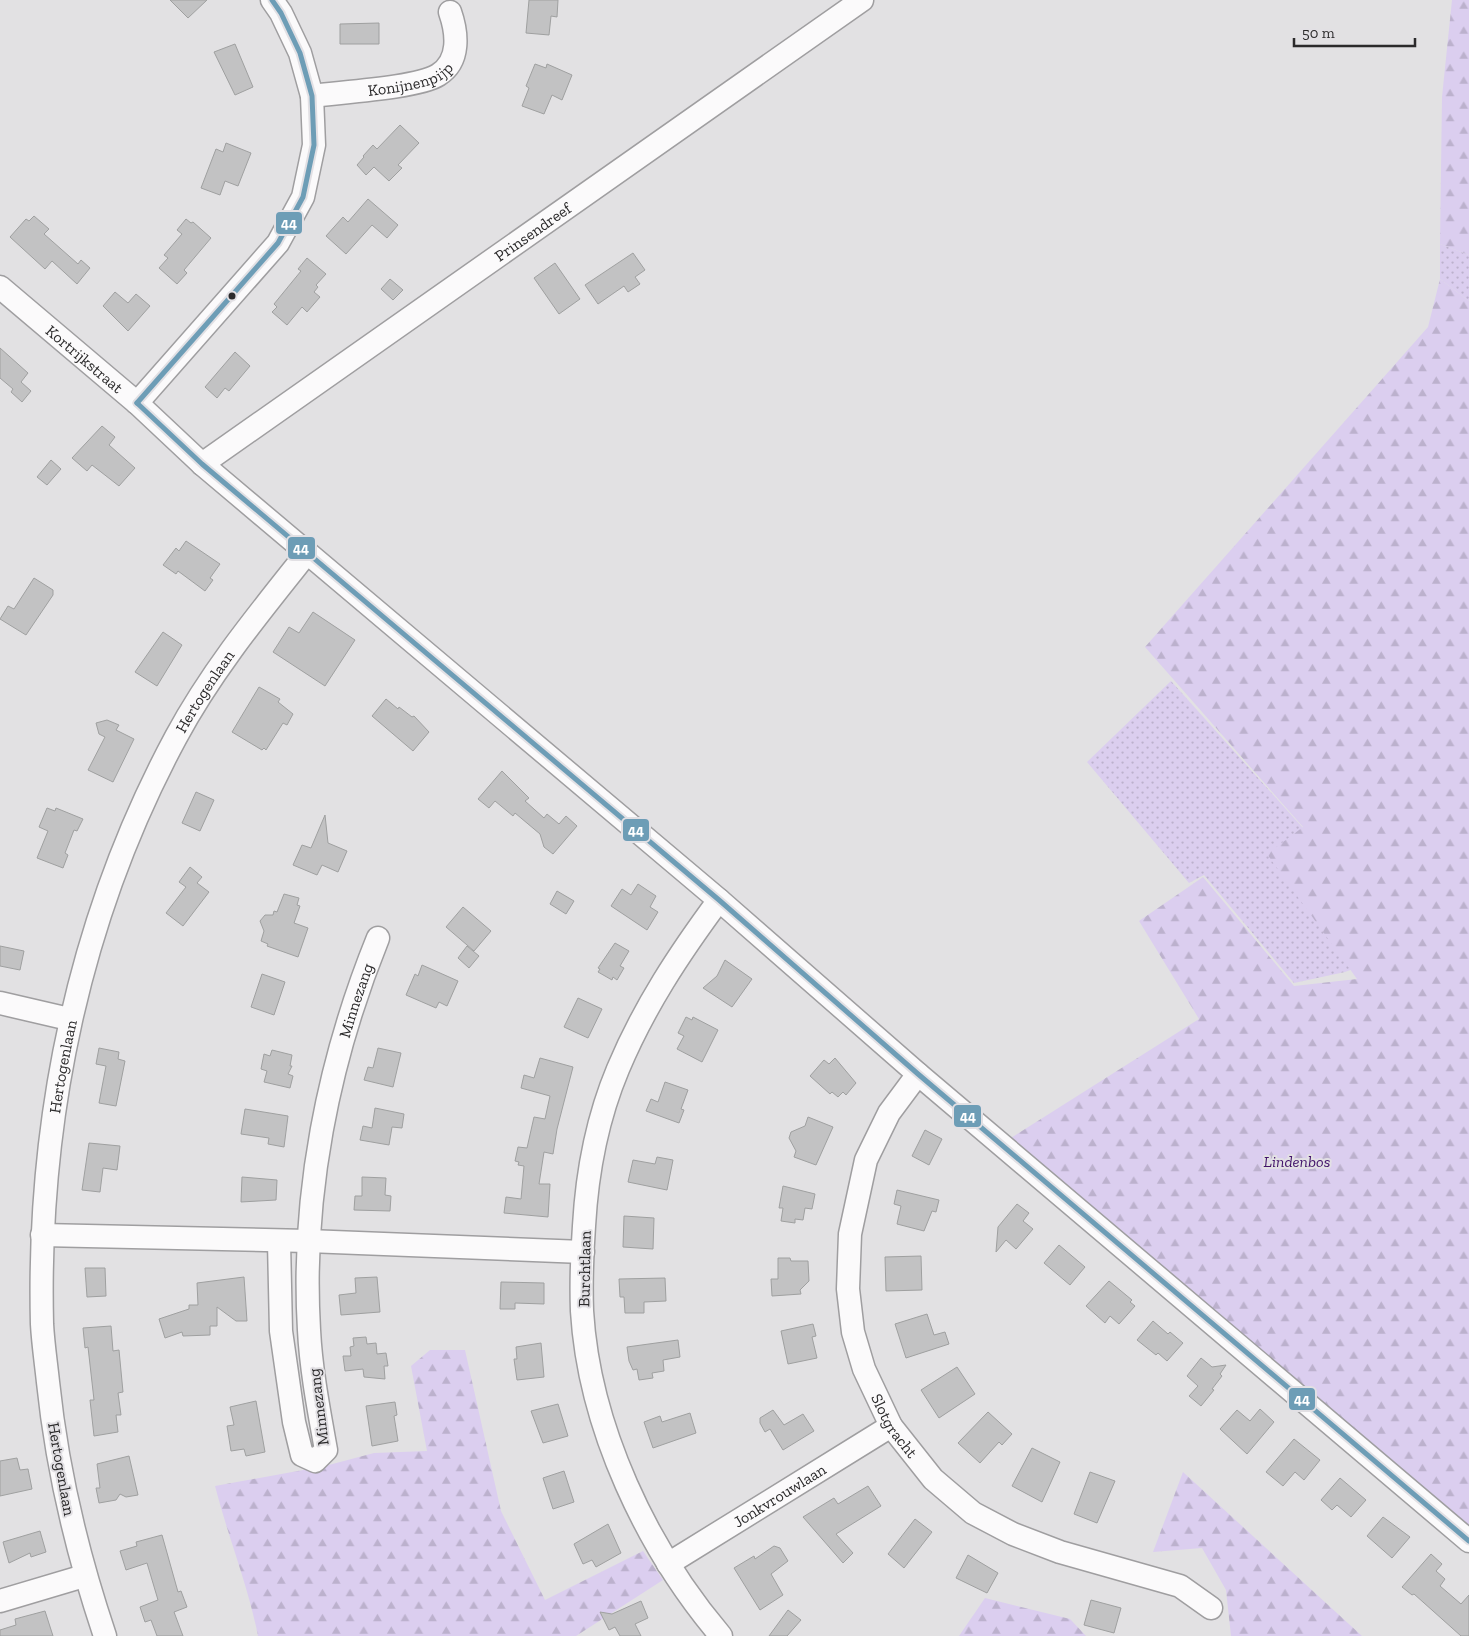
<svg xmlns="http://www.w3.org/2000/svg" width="1469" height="1636" font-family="'Zilla Slab',serif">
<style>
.green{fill:url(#green-dots)}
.forest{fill:url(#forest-firs)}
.building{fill:#c2c2c3;stroke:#9fa0a0}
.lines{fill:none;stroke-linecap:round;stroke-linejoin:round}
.minor-casing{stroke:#9f9ea0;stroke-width:25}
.minor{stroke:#fbfafb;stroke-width:22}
.bus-1-casing{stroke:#e2e0e4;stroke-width:9}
.bus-1{stroke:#6d9db6;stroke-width:5}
.bus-dot{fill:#2b2a2b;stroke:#e2e0e4;stroke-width:2}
.labels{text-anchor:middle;stroke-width:4;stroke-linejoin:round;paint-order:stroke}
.street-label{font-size:16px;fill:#2b2a2b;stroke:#e2e0e4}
.park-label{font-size:16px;font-style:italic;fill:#411269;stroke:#e2e0e4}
.line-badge{stroke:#e2e0e4;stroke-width:2}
.badge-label{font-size:14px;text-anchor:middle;font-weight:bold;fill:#fff}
</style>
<defs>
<pattern id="green-dots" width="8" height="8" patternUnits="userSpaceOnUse" patternTransform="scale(1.25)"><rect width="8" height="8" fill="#dbceef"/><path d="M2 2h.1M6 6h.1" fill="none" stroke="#bcb1cd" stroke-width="1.8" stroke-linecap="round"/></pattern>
<pattern id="forest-firs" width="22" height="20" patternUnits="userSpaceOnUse" patternTransform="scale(1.25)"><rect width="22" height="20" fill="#dbceef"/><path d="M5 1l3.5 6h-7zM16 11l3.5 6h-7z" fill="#bcb1cd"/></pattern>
</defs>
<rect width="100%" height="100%" fill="#e2e1e3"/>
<g class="green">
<path d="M1440,244L1469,255V301L1440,279Z"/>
<path d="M1171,681L1303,828L1272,852L1353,969L1345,972L1294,983L1204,875L1189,883L1087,762Z"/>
</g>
<g class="forest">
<path d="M1452,0H1469V255L1440,244L1442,97Z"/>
<path d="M1440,279L1469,301V1534L1006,1141L1199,1019L1139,921L1203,877L1294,986L1357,979L1267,854L1303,827L1145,647L1428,327Z"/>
<path d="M430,1350H465L501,1511L545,1600L643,1551L663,1580L576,1636H258C248,1585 228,1537 215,1486L325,1466L374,1453L427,1451L411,1366Z"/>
<path d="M1183,1472L1362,1636H1231L1226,1590L1202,1548L1153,1552Z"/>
<path d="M985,1598L1070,1619L1086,1636H959Z"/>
</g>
<g class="building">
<path d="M170,0H207L188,18Z"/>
<path d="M529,0H558L557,17L551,16L549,35L526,33Z"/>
<path d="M379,23V44H340V24Z"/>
<path d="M235,44L253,87L235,95L214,52Z"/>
<path d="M535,64L546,68L547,64L572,75L562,100L552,95L544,114L522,106L529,88L526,86Z"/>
<path d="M400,125L419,143L398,165L402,168L389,181L374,167L366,175L357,165L364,157L363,156L373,145L377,149Z"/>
<path d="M226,143L251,153L238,186L225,181L220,195L201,188L216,149L223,152Z"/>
<path d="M368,199L398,225L387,238L372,225L346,254L326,236L343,217L348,222Z"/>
<path d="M34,216L49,229L44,234L78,264L81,260L90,268L77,284L52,261L45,269L10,237L26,219L29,221Z"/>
<path d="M186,219L191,223L193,222L211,238L184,270L187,273L177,284L159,268L168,258L164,255L182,234L177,230Z"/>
<path d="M633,253L645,270L635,277L640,284L628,292L624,286L598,304L585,285Z"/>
<path d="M307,258L326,274L316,285L318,287L314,292L320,297L307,312L302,307L287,325L272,312L277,307L274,304L301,271L298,269Z"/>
<path d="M555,263L580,299L559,314L534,278Z"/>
<path d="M390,279L403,290L393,300L381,289Z"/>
<path d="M115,292L128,303L136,294L150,306L128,331L103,306Z"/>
<path d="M0,348L28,373L21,382L31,391L22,402L11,392L13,389L0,378Z"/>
<path d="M235,352L250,366L229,391L225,388L217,398L205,387Z"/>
<path d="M102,426L115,437L109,445L135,468L119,486L92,465L87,471L72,458Z"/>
<path d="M51,460L61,469L47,485L37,477Z"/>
<path d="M186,541L220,564L210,578L213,580L205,591L178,571L176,574L163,565L176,548L179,551Z"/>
<path d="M34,578L53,590V595L26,635L0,619L8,606L14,609Z"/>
<path d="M313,612L355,640L325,686L273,652L289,627L299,633Z"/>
<path d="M163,632L182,645L157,686L135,672Z"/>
<path d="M259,687L280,699L278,702L293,714L287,725L283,723L266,750L264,748L262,750L232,732Z"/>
<path d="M386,699L398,709L399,707L412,717L414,716L429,732L413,751L372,716Z"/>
<path d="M107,720L119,725L116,730L134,739L113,782L88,770L105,737L99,734L96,723Z"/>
<path d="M502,771L529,798L525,801L544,818L547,814L559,824L566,816L577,826L553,854L544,847L540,834L515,813L513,816L495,801L489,808L478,799Z"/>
<path d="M196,792L214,800L200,831L182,823Z"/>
<path d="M47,808L55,811L56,808L83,819L77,831L74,830L65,853L68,855L63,868L37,858L48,831L39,827Z"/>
<path d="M325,815L328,843L347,851L338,872L322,865L317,875L293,865L302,845L311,848Z"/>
<path d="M190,867L202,877L197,883L209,892L183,926L166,913L186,887L179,882Z"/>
<path d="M638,884L656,896L650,907L658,912L647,930L611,906L622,889L631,895Z"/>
<path d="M557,891L574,901L566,914L550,904Z"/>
<path d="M284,894L299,898L297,905L300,906L294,923L308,928L298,957L267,946L268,944L261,941L264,931L260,921L265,915H273L274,911L277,912Z"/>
<path d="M463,907L491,931L474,951L446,927Z"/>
<path d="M615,943L629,951L620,966L624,968L617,980L613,977L612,980L598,972L600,969L598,968Z"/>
<path d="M0,946L24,951L20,970L0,966Z"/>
<path d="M467,946L479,956L469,968L458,958Z"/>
<path d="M725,960L752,979L732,1007L703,988L717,976Z"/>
<path d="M422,965L458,981L447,1006L439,1002L436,1008L406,995L415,974L418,976Z"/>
<path d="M262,974L285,982L274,1015L251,1007Z"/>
<path d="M578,998L602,1009L588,1038L564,1027Z"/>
<path d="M686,1017L692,1020L693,1017L718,1030L702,1062L677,1049L684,1036L678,1033Z"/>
<path d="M99,1048L119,1052L118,1059L125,1061L116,1106L99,1103L106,1066L96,1064Z"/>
<path d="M378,1048L401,1053L393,1087L364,1080L368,1067L373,1068Z"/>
<path d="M272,1050L292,1055L290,1066H292L288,1074L293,1076L290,1088L264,1082L267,1071L261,1069L264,1054L270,1056Z"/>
<path d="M540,1058L573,1067L557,1129L553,1154L544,1152L539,1184H550L548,1217L504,1213L506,1197L521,1199L524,1166L518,1165L519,1162L515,1161L518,1147L527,1148L534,1117L545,1119L550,1096L521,1088L524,1075L534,1078Z"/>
<path d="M835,1058L856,1083L846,1095L843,1092L838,1097L832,1092L830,1094L810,1076L824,1060L829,1064Z"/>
<path d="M665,1082L688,1090L681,1109L684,1110L679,1123L646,1111L651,1099L658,1102Z"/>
<path d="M375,1108L404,1114L402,1128L392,1127L389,1145L360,1140L363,1126L372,1128Z"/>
<path d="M245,1109L288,1116L284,1147L268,1144L269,1138L241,1134Z"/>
<path d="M808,1117L833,1127L816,1165L794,1157L796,1151L789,1138L791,1132L805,1126Z"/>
<path d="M925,1130L942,1139L929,1165L912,1156Z"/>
<path d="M89,1143L120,1146L117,1170L103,1168L100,1192L82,1190Z"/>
<path d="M657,1157L673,1160L667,1190L628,1182L633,1160L655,1164Z"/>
<path d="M242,1177L277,1180L276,1200L241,1202Z"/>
<path d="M362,1177L386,1178L385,1195L391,1196L390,1211L354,1210L355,1196H362Z"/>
<path d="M783,1186L815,1194L812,1209L805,1208L803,1220L795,1219V1223L781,1221L783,1208H779Z"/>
<path d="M897,1190L939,1200L936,1212L932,1211L924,1231L897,1224L901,1206L894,1204Z"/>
<path d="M1017,1204L1029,1213L1023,1221L1033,1229L1016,1249L1006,1240L996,1252L998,1227Z"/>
<path d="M624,1216L654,1218L653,1249L623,1247Z"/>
<path d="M1059,1245L1085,1267L1070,1285L1044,1263Z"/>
<path d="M921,1256L922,1290L886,1291L885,1257Z"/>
<path d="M778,1258H790L791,1261H808L809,1281L800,1290L801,1294L772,1296L771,1279H778Z"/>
<path d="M85,1268H105L106,1296L87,1297Z"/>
<path d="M244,1277L247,1321H236L217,1307V1326H210V1335L183,1336L182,1332L165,1338L159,1319L189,1309V1305H198L197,1283Z"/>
<path d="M377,1277L380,1312L341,1315L339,1295L356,1293L355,1278Z"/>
<path d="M665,1278L666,1301L644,1302V1313H625L624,1297H620L619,1279Z"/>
<path d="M1109,1281L1132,1300L1130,1302L1135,1306L1119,1324L1110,1316L1105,1323L1086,1306Z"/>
<path d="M501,1282L544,1283V1304L515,1303V1309H500Z"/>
<path d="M927,1314L934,1335L945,1332L949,1344L906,1358L895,1324Z"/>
<path d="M1153,1321L1168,1334L1170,1332L1183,1343L1167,1361L1158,1353L1156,1355L1137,1340Z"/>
<path d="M813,1324L816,1336L812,1337L817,1358L788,1364L781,1331Z"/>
<path d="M111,1326L113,1351L119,1350L123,1392L118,1393L121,1415H116L118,1432L94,1436L90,1400H94L88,1347L85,1348L83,1328Z"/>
<path d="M366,1337L367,1344L376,1343L377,1354L386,1353L388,1366H384L385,1379L364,1377L363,1369L345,1371L343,1356H351L350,1347L354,1346L353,1338Z"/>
<path d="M678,1340L680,1357L663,1360L664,1371L652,1373L653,1378L639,1380L637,1369L633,1370L629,1361L627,1347Z"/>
<path d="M541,1343L544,1377L517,1380L514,1359H517L516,1347Z"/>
<path d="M1201,1358L1212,1367L1226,1365L1220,1374L1222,1376L1212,1389L1214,1390L1201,1406L1189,1396L1198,1386L1187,1376Z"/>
<path d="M957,1367L975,1394L939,1418L921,1390Z"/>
<path d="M256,1401L265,1452L246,1456L244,1449L231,1451L227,1426L234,1425L230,1407Z"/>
<path d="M395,1402L397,1415L394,1416L398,1441L372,1446L366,1406Z"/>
<path d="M558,1404L568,1436L543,1443L531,1411Z"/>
<path d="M1260,1409L1274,1422L1247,1454L1220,1429L1237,1410L1250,1421Z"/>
<path d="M773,1410L784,1425L803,1414L814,1431L783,1450L770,1429L765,1432L760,1423V1418Z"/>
<path d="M988,1412L1012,1434L1002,1445L999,1442L980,1463L958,1443Z"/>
<path d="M690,1413L696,1433L653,1448L644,1422L660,1416L662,1422Z"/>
<path d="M1294,1439L1320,1460L1304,1480L1295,1472L1283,1486L1266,1472Z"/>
<path d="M1032,1448L1060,1462L1042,1502L1012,1486Z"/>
<path d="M129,1456L138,1495L126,1497L120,1494L116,1500L99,1503L96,1488H100L97,1464Z"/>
<path d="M17,1458L20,1470L28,1469L32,1489L0,1496V1461Z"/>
<path d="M564,1471L574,1502L553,1509L543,1478Z"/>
<path d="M1090,1472L1115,1481L1097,1523L1074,1514Z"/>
<path d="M1340,1478L1366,1500L1351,1517L1337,1505L1332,1510L1321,1500Z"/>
<path d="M868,1486L881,1506L836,1534L853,1553L843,1563L803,1517L834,1498L838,1504Z"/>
<path d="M1383,1517L1410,1537L1392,1558L1367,1536Z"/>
<path d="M915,1519L932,1532L904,1568L888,1554Z"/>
<path d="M608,1524L621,1553L596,1567L592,1560L583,1564L574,1544Z"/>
<path d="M40,1531L46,1552L31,1557L30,1553L9,1563L3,1542Z"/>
<path d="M162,1535L178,1592L181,1591L187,1607L174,1612L183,1636H157L151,1620L145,1622L140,1607L158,1600L147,1563L126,1570L120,1551L137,1546L136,1542Z"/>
<path d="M774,1546L780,1548L788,1561L771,1574L783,1595L760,1610L734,1568L754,1556L755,1559Z"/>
<path d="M1431,1554L1442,1564L1436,1571L1445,1579L1440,1586L1461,1604L1469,1595V1636H1461L1414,1594L1412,1595L1402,1587Z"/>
<path d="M968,1555L998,1573L987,1593L956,1578Z"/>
<path d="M1091,1600L1121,1608L1114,1633L1084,1625Z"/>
<path d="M641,1601L648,1618L635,1624L641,1636H620L615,1627L609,1630L600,1612L612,1614Z"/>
<path d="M788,1610L801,1620L787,1636H769Z"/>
<path d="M45,1611L53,1636H0V1630L16,1625L15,1619Z"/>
</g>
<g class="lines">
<defs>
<g id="minor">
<path id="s1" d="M312,96C341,92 417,88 438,75C461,61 457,32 450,12"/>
<path id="s2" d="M0,287L137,403L202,464L719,900L918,1074L1469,1541"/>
<path d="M137,403L278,243L303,197L314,145L312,96L300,53L281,13L272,0"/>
<path id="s3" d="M202,464L862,0"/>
<path d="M719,900C679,954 644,1007 618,1069C597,1119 587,1173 584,1226C582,1254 581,1283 582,1311C589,1427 647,1549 721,1636"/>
<path d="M0,1003L69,1019"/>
<path id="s4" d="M918,1074L889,1113L866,1160L850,1234L848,1289L853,1332L864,1369L891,1426L933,1479L973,1513L1013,1534L1060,1552L1180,1586L1211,1608"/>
<path d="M42,1235L308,1241L583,1252"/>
<path id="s5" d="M279,1242L281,1331L294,1422L302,1455L315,1461L326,1450C319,1411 311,1370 309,1330C301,1197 328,1061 378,938"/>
<path id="s6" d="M668,1564L891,1426"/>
<path d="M0,1601L84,1576"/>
<path id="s7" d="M105,1636C77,1553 57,1469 48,1382C46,1363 43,1343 42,1324C37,1120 79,917 176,737C212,670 260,612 307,553"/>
</g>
</defs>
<use href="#minor" class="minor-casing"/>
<use href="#minor" class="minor"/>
<defs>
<g id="bus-1">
<path d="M137,403L202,464L719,900L918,1074L1469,1541"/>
<path d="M137,403L278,243L303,197L314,145L312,96L300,53L281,13L272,0"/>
</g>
</defs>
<use href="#bus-1" class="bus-1-casing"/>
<use href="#bus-1" class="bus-1"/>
</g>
<circle class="bus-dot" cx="232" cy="296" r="4.5"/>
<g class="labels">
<g class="street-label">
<text dy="6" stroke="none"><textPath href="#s1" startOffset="100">Konijnenpijp</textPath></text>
<text dy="6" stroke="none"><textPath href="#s3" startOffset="404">Prinsendreef</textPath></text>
<text dy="6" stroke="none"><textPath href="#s2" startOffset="111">Kortrijkstraat</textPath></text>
<text dy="6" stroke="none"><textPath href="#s7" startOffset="982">Hertogenlaan</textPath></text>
<text dy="6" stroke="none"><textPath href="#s5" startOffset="701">Minnezang</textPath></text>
<text dy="6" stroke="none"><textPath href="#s7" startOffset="578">Hertogenlaan</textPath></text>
<text transform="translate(584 1269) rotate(-89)" y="6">Burchtlaan</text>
<text transform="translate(318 1407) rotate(-97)" y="6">Minnezang</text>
<text dy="6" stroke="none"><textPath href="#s4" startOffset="378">Slotgracht</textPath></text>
<text transform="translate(62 1469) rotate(80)" y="6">Hertogenlaan</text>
<text dy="6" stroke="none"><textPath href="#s6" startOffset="131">Jonkvrouwlaan</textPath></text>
</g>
<g class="park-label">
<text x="1297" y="1167">Lindenbos</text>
</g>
</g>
<g class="line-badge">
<rect x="275" y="211" width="28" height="24" rx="5" fill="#6d9db6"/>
<rect x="287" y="536" width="29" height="24" rx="5" fill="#6d9db6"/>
<rect x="622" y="818" width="28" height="24" rx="5" fill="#6d9db6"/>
<rect x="953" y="1104" width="29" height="24" rx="5" fill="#6d9db6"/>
<rect x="1288" y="1387" width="28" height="24" rx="5" fill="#6d9db6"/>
</g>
<g class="badge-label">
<text x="289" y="228">44</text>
<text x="301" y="553">44</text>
<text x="636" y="835">44</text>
<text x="968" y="1121">44</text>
<text x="1302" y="1404">44</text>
</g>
<path d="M1294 38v8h121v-8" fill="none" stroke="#2b2a2b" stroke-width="2.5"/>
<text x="1302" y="38" font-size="15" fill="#2b2a2b" stroke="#e2e0e4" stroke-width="4" paint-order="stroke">50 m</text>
</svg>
